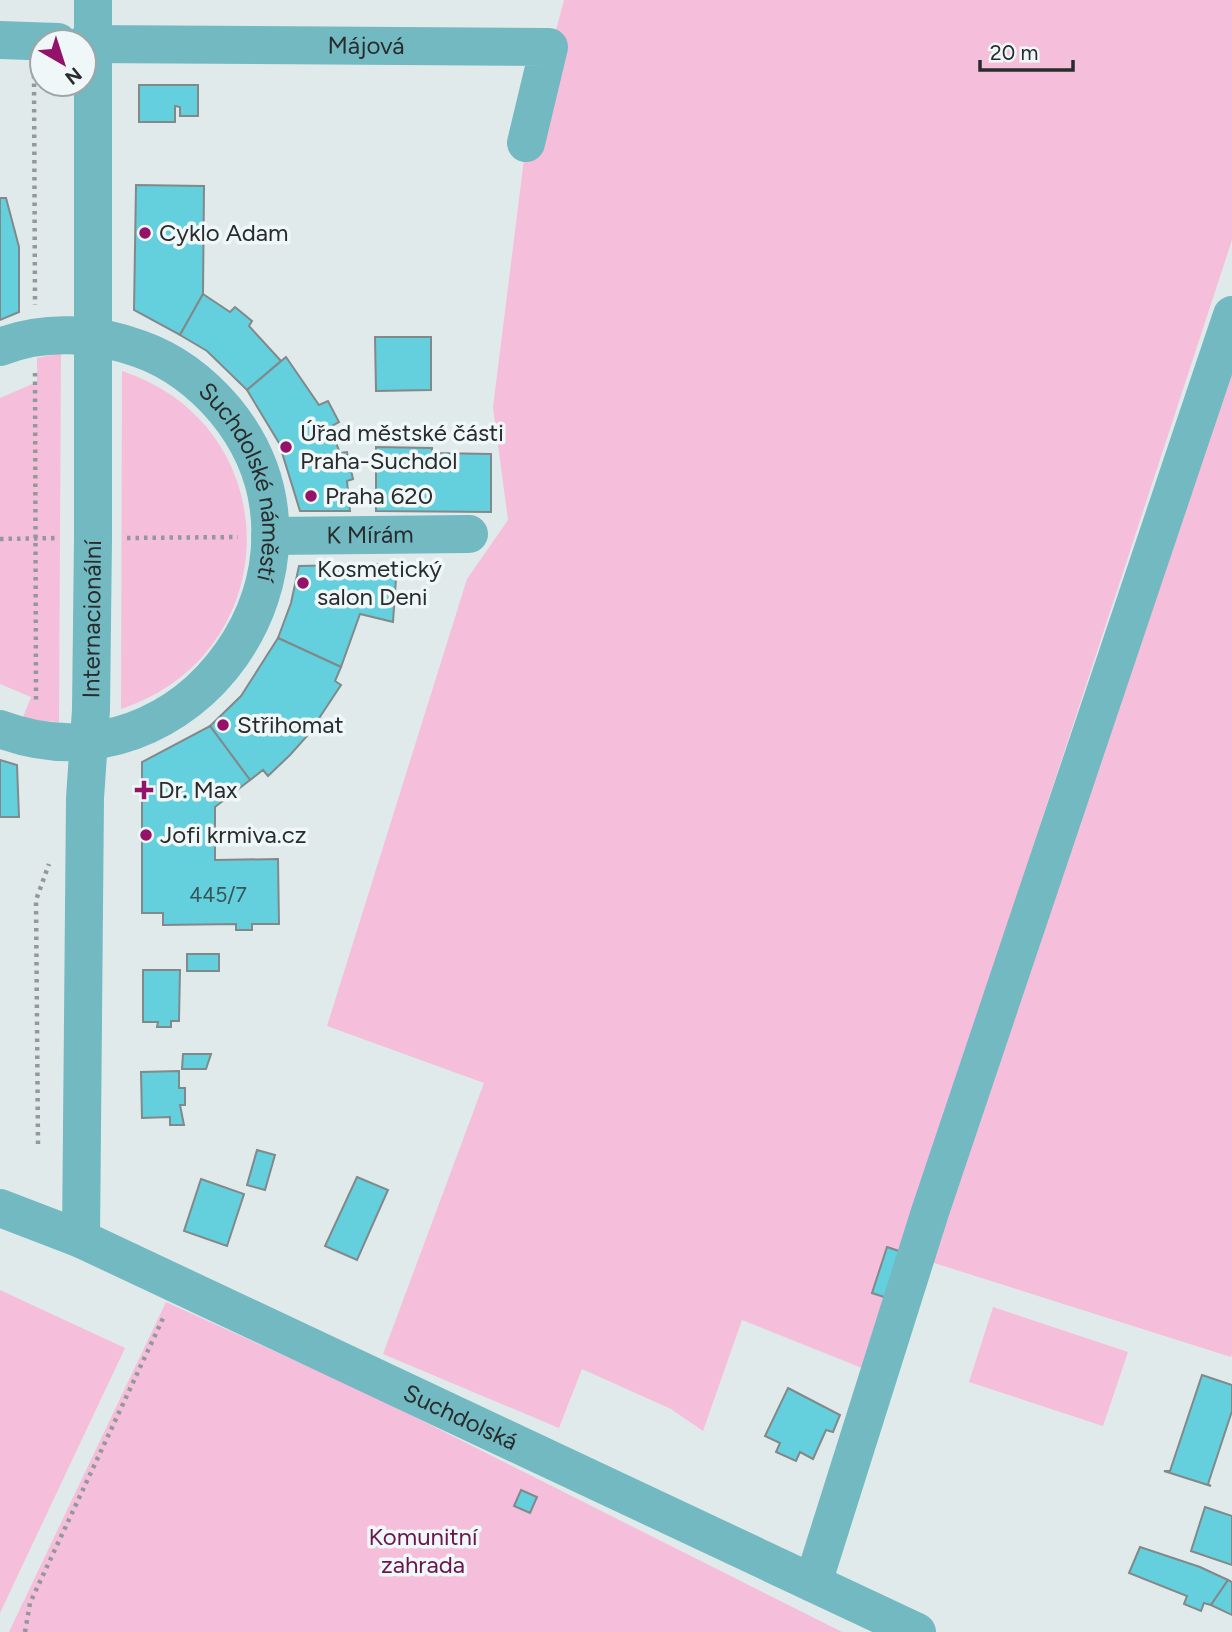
<svg xmlns="http://www.w3.org/2000/svg" width="1232" height="1632" font-family="Figtree,sans-serif">
<style>
.green{fill:#f5bedb}
.building{fill:#64cfdd;stroke:#81898a;stroke-width:2}
.lines{fill:none;stroke-linecap:round;stroke-linejoin:round}
.path{stroke:#93999a;stroke-width:4.5;stroke-dasharray:3.5 5;stroke-linecap:butt}
.minor{stroke:#72b9c2;stroke-width:38}
.poi-dot{fill:#95126b;stroke:#eff7f8;stroke-width:2.5}
.labels{text-anchor:middle;stroke-width:7;stroke-linejoin:round;paint-order:stroke}
.number-label{font-size:21px;fill:#385558}
.street-label{font-size:24px;fill:#292c2c;stroke:#eff7f8}
.poi-label{font-size:24px;fill:#292c2c;stroke:#eff7f8;text-anchor:start}
.park-label{font-size:24px;fill:#6a164d;stroke:#eff7f8}
</style>
<rect width="100%" height="100%" fill="#e1eaeb"/>
<g class="green">
<path d="M564,0H1232V240L862,1368L742,1320L703,1431L671,1409L582,1369L559,1428L383,1354L484,1083L327,1026L467,579L508,520L493,407L526,143Z"/>
<path d="M1232,346V1354L1231,1357L931,1262Z"/>
<path d="M61,353L59,722L22,720L31,697L0,684V398L37,382V358Z"/>
<path d="M122,371C289,426 288,654 121,709Z"/>
<path d="M0,1290L125,1348L0,1613Z"/>
<path d="M166,1302L369,1394L842,1632H9Z"/>
<path d="M993,1307L1128,1352L1103,1426L969,1382Z"/>
</g>
<g class="building">
<path d="M139,85H198V116H180V107L175,106V122H139Z"/>
<path d="M136,185L204,186L203,294L180,335L134,310Z"/>
<path d="M0,198H6L19,247V312L0,320Z"/>
<path d="M203,294L230,312L235,307L252,321L249,326L281,361L247,390L207,351L180,335Z"/>
<path d="M375,337H431V390L376,391Z"/>
<path d="M286,357L319,405L328,401L339,422L330,427L340,453L347,452L353,479L347,481L350,511H300L279,443L247,390Z"/>
<path d="M376,447L432,448V453L491,454V512L376,511Z"/>
<path d="M397,564L393,622L360,614L341,667L278,638L291,603L299,566Z"/>
<path d="M278,638L341,667L335,681L341,685L308,735L290,755L268,776L263,770L250,780L210,726L241,696Z"/>
<path d="M210,726L250,780L215,807V860L278,859L279,924H252V930H236V924L163,925V913H142V762Z"/>
<path d="M0,760L17,765L19,817H0Z"/>
<rect x="187" y="954" width="32" height="17"/>
<path d="M143,970H180L179,1021H171V1027H157L158,1022H143Z"/>
<path d="M183,1054H211L206,1069H182Z"/>
<path d="M179,1071V1088H185V1105H180L184,1125H170V1117L142,1118L141,1072Z"/>
<path d="M257,1150L275,1155L265,1190L247,1185Z"/>
<path d="M357,1177L388,1190L357,1260L325,1246Z"/>
<path d="M201,1179L244,1194L227,1246L184,1231Z"/>
<path d="M887,1247L902,1252L887,1298L872,1293Z"/>
<path d="M1202,1375L1232,1385V1411L1208,1484L1211,1486L1164,1471H1170Z"/>
<path d="M788,1388L840,1415L833,1432L826,1430L813,1459L800,1452L796,1461L776,1452L780,1443L765,1436Z"/>
<path d="M521,1490L537,1497L530,1513L514,1506Z"/>
<path d="M1205,1507L1232,1516V1565L1191,1551Z"/>
<path d="M1140,1547L1200,1567L1228,1580L1211,1605L1204,1603L1201,1611L1184,1604L1187,1596L1129,1573Z"/>
<path d="M1228,1580L1232,1582V1615L1211,1605Z"/>
</g>
<g class="lines">
<g class="path">
<path d="M34,75L35,305"/>
<path d="M35,373L36,700"/>
<path d="M127,538L238,537"/>
<path d="M0,539L59,538"/>
<path d="M38,1144L36,900L49,864"/>
<path d="M25,1632L30,1603L165,1314"/>
</g>
<g class="minor">
<path d="M0,40L58,42"/>
<path id="s1" d="M84,44L549,47L526,143"/>
<path id="s2" d="M0,347C45,329 96,333 140,349C174,361 202,383 225,410C353,565 189,800 0,729"/>
<path id="s3" d="M270,536L469,534"/>
<path id="s4" d="M0,1208L81,1239L917,1632"/>
<path id="s5" d="M81,1239L85,798L91,710L93,538V0"/>
<path d="M813,1583L930,1212L1232,315"/>
</g>
</g>
<g class="poi-dot">
<circle cx="145" cy="233" r="7"/>
<circle cx="286" cy="447" r="7"/>
<circle cx="311" cy="496" r="7"/>
<circle cx="303" cy="583" r="7"/>
<circle cx="223" cy="725" r="7"/>
<path d="M140.5 779.5h7v7h7v7h-7v7h-7v-7h-7v-7h7z"/>
<circle cx="146" cy="835" r="7"/>
</g>
<g class="labels">
<g class="number-label">
<text x="218" y="902">445/7</text>
</g>
<g class="street-label">
<text dy="8" stroke="none"><textPath href="#s1" startOffset="282">Májová</textPath></text>
<text dy="8" stroke="none"><textPath href="#s2" startOffset="324">Suchdolské náměstí</textPath></text>
<text dy="8" stroke="none"><textPath href="#s3" startOffset="100">K Mírám</textPath></text>
<text dy="8" stroke="none"><textPath href="#s5" startOffset="620">Internacionální</textPath></text>
<text dy="8" stroke="none"><textPath href="#s4" startOffset="506">Suchdolská</textPath></text>
</g>
<g class="poi-label">
<text x="159" y="241">Cyklo Adam</text>
<text x="300" y="441">Úřad městské části<tspan x="300" dy="28">Praha-Suchdol</tspan></text>
<text x="325" y="504">Praha 620</text>
<text x="317" y="577">Kosmetický<tspan x="317" dy="28">salon Deni</tspan></text>
<text x="237" y="733">Střihomat</text>
<text x="158" y="798">Dr. Max</text>
<text x="160" y="843">Jofi krmiva.cz</text>
</g>
<g class="park-label">
<text x="423" y="1545">Komunitní<tspan x="423" dy="28">zahrada</tspan></text>
</g>
</g>
<g transform="translate(63 63) rotate(141)"><circle r="33" fill="#eff7f8" stroke="#a0a6a6" stroke-width="2"/>
<path d="M0-5L12 26L0 18L-12 26Z" fill="#95126b"/>
<text y="-10" font-size="19" font-weight="bold" text-anchor="middle" fill="#292c2c">N</text>
</g>
<path d="M980 60v10h93v-10" fill="none" stroke="#292c2c" stroke-width="3.5"/>
<text x="990" y="60" font-size="21" fill="#292c2c" stroke="#eff7f8" stroke-width="5" paint-order="stroke">20 m</text>
</svg>
